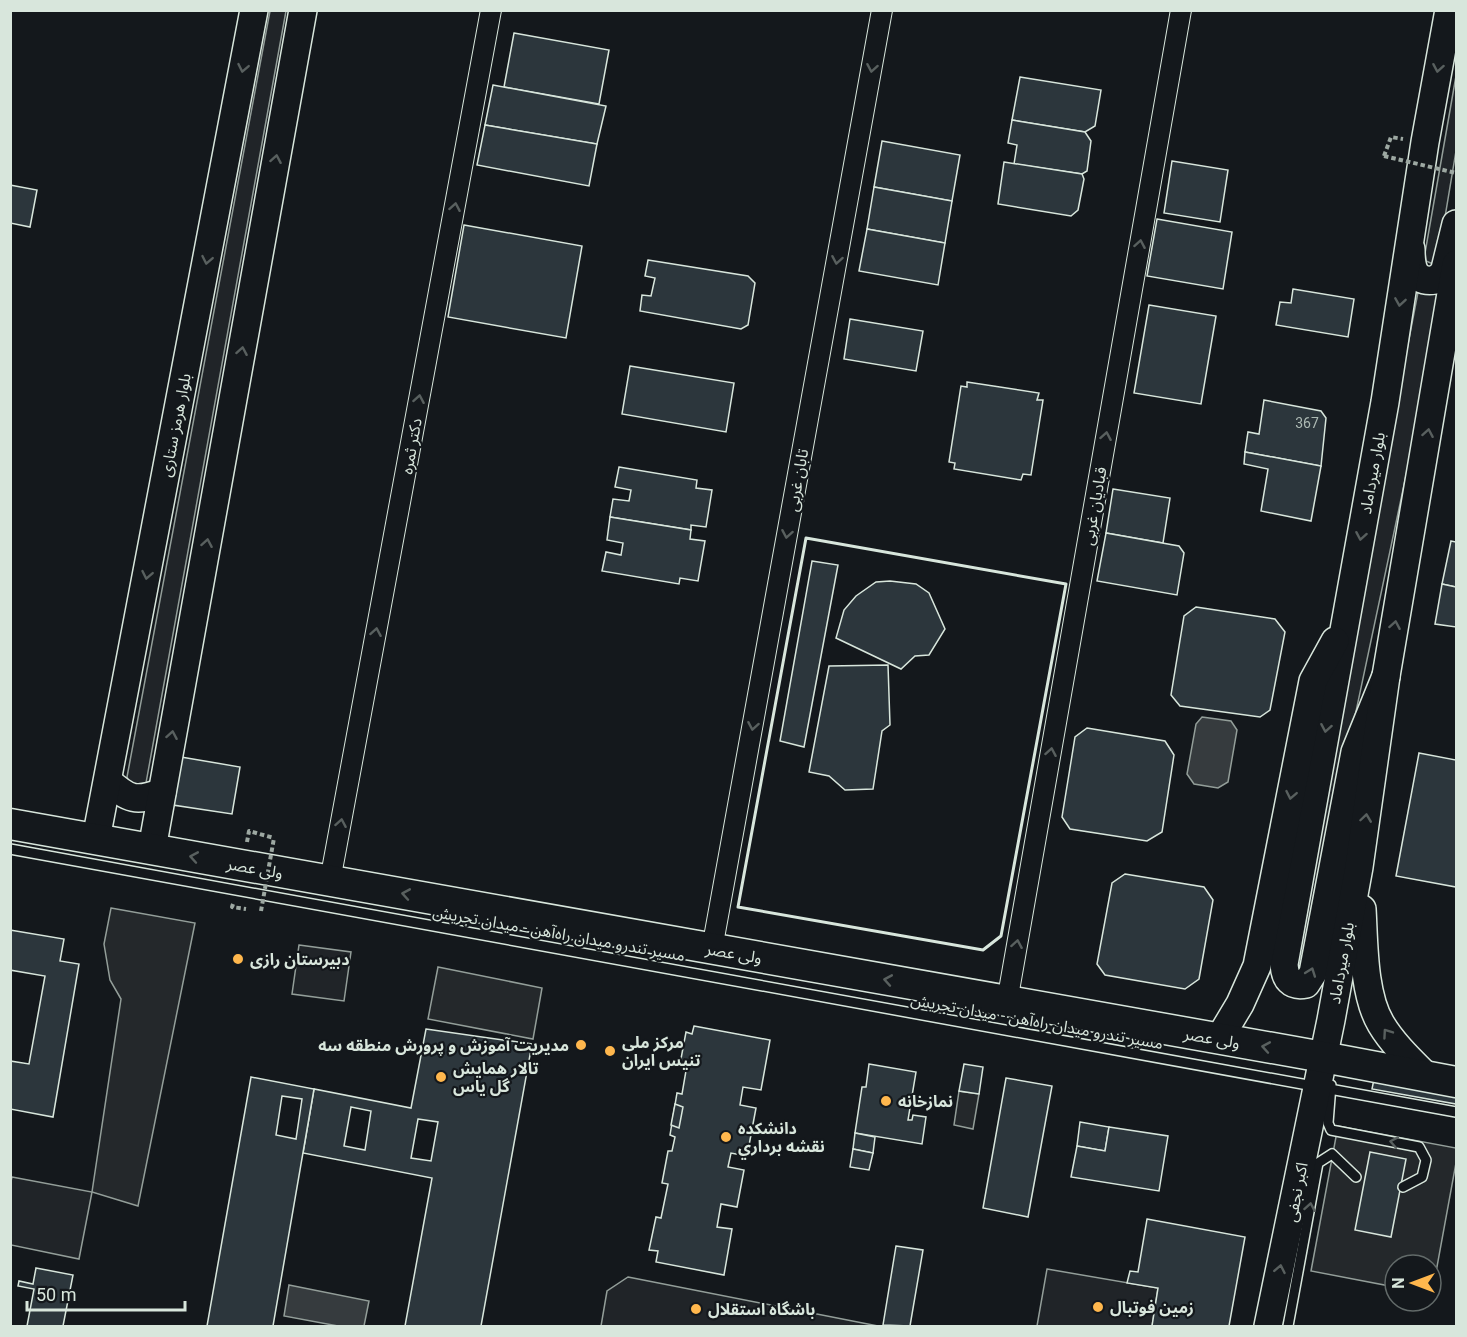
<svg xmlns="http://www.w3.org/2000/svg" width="1467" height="1337" font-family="Roboto,'Noto Sans Arabic',sans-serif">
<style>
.green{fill:#202428;stroke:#939e99;stroke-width:1.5}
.parking{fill:#24282b;stroke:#939e99;stroke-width:1.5}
.water{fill:#363b3e;stroke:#939e99;stroke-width:1.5}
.building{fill:#2c363c;stroke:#d8e6dc;stroke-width:1.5;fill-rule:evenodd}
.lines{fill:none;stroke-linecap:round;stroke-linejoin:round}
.lane-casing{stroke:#d8e6dc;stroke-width:12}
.street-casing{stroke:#d8e6dc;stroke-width:22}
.secondary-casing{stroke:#d8e6dc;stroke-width:30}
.primary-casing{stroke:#d8e6dc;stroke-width:33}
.path{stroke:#9da8a2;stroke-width:4;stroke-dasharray:4.5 3;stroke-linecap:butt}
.lane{stroke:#14181c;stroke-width:9}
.street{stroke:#14181c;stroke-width:20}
.secondary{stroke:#14181c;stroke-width:27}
.primary{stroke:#14181c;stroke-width:30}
.path-bridge{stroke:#9da8a2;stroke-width:4;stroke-dasharray:4.5 3;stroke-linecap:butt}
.wall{stroke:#d8e6dc;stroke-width:3}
.oneway{stroke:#59605f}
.poi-dot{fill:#ffb74d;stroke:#14181c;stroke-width:2}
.labels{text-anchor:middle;stroke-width:4.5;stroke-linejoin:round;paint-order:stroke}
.number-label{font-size:14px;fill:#adbab4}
.street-label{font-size:16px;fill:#d8e6dc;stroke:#14181c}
.poi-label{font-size:16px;font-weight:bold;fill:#d8e6dc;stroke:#14181c;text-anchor:start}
</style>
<rect width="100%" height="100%" fill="#14181c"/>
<g class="green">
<path d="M270,11H286L146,783L132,788L127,777Z"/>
<path d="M1456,76V151L1438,259L1433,264L1426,261L1425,253Z"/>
<path d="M1419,287L1438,292L1443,301L1319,886L1302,968L1297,971L1290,957Z"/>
<path d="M299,945L351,952L344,1001L292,994Z"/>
<path d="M12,1177L92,1192L79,1259L11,1245L10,1185Z"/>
<path d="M1047,1269L1158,1288L1152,1326H1037Z"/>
<path d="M628,1277L878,1326H601L607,1291Z"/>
</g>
<g class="parking">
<path d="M111,908L195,923L138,1206L92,1192L121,999L110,980L104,944Z"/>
<path d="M438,967L542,988L533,1039L428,1019Z"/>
<path d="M959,1091L979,1094L973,1129L954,1125Z"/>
<path d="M1338,1126L1456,1148V1163L1432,1294H1431V1265H1395V1287L1311,1271Z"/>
</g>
<g class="water">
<path d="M1202,717L1231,721L1237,730L1228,782L1218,788L1194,784L1187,774L1196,724Z"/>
<path d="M289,1285L369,1301L364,1326H338L284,1316Z"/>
</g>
<g class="building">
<path d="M514,33L609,50L599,104L504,87Z"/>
<path d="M1020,77L1101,90L1095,126L1085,132L1012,120Z"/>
<path d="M493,85L606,106L597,144L485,125Z"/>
<path d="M1012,120L1085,132L1091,141L1087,171L1082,174L1014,164L1017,145L1008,143Z"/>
<path d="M485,125L597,144L589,186L477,165Z"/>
<path d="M882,141L960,155L952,201L874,187Z"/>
<path d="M1172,161L1228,170L1220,222L1164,213Z"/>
<path d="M1004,162L1082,174L1084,179L1078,210L1071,216L998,204Z"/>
<path d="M10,185L37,190L30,227L10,223Z"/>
<path d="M874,187L952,201L945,243L867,229Z"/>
<path d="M1157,219L1232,232L1223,289L1147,276Z"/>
<path d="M464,225L582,246L566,338L448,317Z"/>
<path d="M867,229L945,243L938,285L859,271Z"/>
<path d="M648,260L748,276L755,283L748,325L741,329L640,311L642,295L651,296L655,278L645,276Z"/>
<path d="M1293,289L1354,299L1348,337L1276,325L1280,302L1291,303Z"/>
<path d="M1149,305L1216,316L1201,404L1134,393Z"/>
<path d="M850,319L923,331L916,371L844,359Z"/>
<path d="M630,366L734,383L726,432L622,414Z"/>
<path d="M967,382L1039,393L1037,400H1043L1031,475L1023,474L1021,480L954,469L955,463L949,462L961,386L967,387Z"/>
<path d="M1264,400L1321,411L1326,418L1321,466L1245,452L1248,432L1259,434Z"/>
<path d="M1245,452L1321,466L1311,521L1261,511L1268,469L1244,464Z"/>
<path d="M619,467L697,480L696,488L712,490L706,527L691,525V530L610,517L613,499L629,501L631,490L615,487Z"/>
<path d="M1113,489L1170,498L1163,543L1106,533Z"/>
<path d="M610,517L691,530L690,539L705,541L698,581L680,578L679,584L602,571L606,552L621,555L623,543L607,540Z"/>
<path d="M1106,533L1179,546L1184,553L1177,595L1097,581Z"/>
<path d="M1451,541L1456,542V587L1442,584Z"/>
<path d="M812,561L838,565L804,747L780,741Z"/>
<path d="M890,581L916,584L929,593L945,629L929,655L915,656L901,669L836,638L844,610L856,596L876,582Z"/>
<path d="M1442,584L1456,587V627L1435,624Z"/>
<path d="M1196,607L1275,619L1285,632L1270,710L1260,717L1180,706L1171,695L1184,616Z"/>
<path d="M888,665L890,725L882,731L873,789L845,790L829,776L809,772L829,666Z"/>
<path d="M1087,728L1165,741L1174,755L1162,832L1147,841L1070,829L1062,817L1075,737Z"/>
<path d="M1419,753L1456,760V887L1396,876Z"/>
<path d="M181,757L240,767L232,814L173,805Z"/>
<path d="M1125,874L1204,887L1213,900L1199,979L1185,989L1105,975L1097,964L1112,883Z"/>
<path d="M10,930L64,939L60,961L79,964L53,1117L10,1109V1061L29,1064L45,976L10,970Z"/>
<path d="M694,1026L770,1040L761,1090L743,1087L740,1105L756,1108L747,1156L731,1153L728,1167L744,1170L737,1207L721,1204L717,1227L732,1229L724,1275L656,1262L658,1251L649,1250L656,1217L661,1218L668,1184L662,1183L668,1151H672L675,1137L670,1135L677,1093L682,1094L687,1065L680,1064L686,1032L692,1034Z"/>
<path d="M426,1029L532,1044L481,1326H405L432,1178L303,1153L314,1089L411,1108ZM351,1107L371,1111L365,1150L344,1146ZM418,1119L438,1122L431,1161L411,1158Z"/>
<path d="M869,1064L916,1072L908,1120H912L913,1115L926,1117L922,1144L855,1133L862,1087H866Z"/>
<path d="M964,1064L983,1067L979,1094L959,1091Z"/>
<path d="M251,1077L314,1089L273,1326H207ZM282,1096L302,1099L296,1139L276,1135Z"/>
<path d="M1006,1078L1052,1086L1028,1217L983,1208Z"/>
<path d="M1374,1079L1456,1094V1104L1372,1089Z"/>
<path d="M675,1104L683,1107L679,1128L671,1125Z"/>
<path d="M1080,1122L1109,1127L1105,1151L1077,1146Z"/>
<path d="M1109,1127L1168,1136L1159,1191L1071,1177L1077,1146L1105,1151Z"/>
<path d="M855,1133L875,1137L873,1153L853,1149Z"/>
<path d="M853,1149L873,1153L869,1170L850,1167Z"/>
<path d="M1370,1152L1406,1159L1391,1237L1355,1230Z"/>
<path d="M1147,1219L1245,1237L1229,1326H1152L1158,1288L1127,1283L1130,1271L1138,1272Z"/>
<path d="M896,1246L923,1250L910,1326L883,1325Z"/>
<path d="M36,1268L73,1275L63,1326H27L34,1289L18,1286L19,1281L33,1284Z"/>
</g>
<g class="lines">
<defs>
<g id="lane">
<path d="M10,849L1456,1112"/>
<path d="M1331,1085L1328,1123L1331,1130L1419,1147L1426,1160L1422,1177L1403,1187"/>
<path d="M1288,1326L1318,1163L1332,1154L1356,1177"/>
</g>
<g id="street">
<path d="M330,881L491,10"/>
<path d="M712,949L882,10"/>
<path d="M1007,1002L1181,10"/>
</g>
<g id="secondary">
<path d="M1411,249C1411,266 1413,283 1435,280L1444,273L1456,224"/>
<path d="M1386,676L1355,752L1313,973L1306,984C1291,987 1285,979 1284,964L1385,402L1425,142L1449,10"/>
<path d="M108,781C129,800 136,802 162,792"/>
<path d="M96,839L254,10"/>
<path d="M152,849L303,10"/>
<path d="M1362,909C1364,942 1363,994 1381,1024C1393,1044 1410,1060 1427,1077"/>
<path d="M1219,1039L1240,1004L1257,966L1313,681L1335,641"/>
<path d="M1268,1326L1331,1020L1359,867L1386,676L1456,264"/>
</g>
<path id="primary" d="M10,824L1323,1057L1456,1082"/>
</defs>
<use href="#lane" class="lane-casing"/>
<use href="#street" class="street-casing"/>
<use href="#secondary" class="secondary-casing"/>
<use href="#primary" class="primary-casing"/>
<g class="path">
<path d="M1384,156L1391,137L1403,139"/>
<path d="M247,842L249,831L274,838"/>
<path d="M233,904L232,907L246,909"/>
</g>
<use href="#lane" class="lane"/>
<use href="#street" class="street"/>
<use href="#secondary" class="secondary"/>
<use href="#primary" class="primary"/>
<g class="path-bridge">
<path d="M1384,156L1456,173"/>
<path d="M261,911L274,838"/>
</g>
<path class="wall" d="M806,538L1066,584L1001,936L983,950L738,907Z"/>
</g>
<defs><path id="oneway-chevron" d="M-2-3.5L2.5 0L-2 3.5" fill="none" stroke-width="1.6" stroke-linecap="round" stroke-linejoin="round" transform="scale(1.5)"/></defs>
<g class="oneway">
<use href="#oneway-chevron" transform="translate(243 68) rotate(101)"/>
<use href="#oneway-chevron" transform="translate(872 68) rotate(100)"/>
<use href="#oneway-chevron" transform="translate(1438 68) rotate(100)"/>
<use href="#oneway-chevron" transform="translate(276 159) rotate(-80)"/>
<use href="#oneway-chevron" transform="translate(455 207) rotate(-80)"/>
<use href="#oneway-chevron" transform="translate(1140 244) rotate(-80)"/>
<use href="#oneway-chevron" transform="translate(207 260) rotate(101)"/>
<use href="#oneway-chevron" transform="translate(837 260) rotate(100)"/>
<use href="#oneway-chevron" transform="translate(1400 302) rotate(99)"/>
<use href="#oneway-chevron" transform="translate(242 351) rotate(-80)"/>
<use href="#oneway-chevron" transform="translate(419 399) rotate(-80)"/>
<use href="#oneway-chevron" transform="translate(1428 433) rotate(-80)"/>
<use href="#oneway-chevron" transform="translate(1106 436) rotate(-80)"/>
<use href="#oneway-chevron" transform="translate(787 534) rotate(100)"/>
<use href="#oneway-chevron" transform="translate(1361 536) rotate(100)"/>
<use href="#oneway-chevron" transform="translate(207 543) rotate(-80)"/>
<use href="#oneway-chevron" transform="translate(147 575) rotate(101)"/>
<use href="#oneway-chevron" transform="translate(1395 625) rotate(-80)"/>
<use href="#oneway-chevron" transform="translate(376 632) rotate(-80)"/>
<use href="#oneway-chevron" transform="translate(753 726) rotate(100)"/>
<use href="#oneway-chevron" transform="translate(1326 728) rotate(100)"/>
<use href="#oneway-chevron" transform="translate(172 735) rotate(-80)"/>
<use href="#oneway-chevron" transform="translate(1051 752) rotate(-80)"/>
<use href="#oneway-chevron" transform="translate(1291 795) rotate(101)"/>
<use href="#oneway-chevron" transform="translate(1366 818) rotate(-82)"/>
<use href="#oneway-chevron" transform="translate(341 823) rotate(-80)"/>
<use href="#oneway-chevron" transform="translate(194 857) rotate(-170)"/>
<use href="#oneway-chevron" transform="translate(406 894) rotate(-170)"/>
<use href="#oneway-chevron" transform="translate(1017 944) rotate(-80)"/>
<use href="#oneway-chevron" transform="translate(1311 972) rotate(-70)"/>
<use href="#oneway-chevron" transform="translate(888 980) rotate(-170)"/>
<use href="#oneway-chevron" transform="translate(1387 1033) rotate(-125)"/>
<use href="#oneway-chevron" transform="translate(1266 1047) rotate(-170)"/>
<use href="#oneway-chevron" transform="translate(1394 1142) rotate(-169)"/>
<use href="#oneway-chevron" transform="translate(1310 1207) rotate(-80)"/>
<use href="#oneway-chevron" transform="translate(1280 1269) rotate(-79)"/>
</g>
<g class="poi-dot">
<circle cx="238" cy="959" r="6"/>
<circle cx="581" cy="1045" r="6"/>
<circle cx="610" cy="1051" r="6"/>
<circle cx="441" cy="1077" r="6"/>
<circle cx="886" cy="1101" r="6"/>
<circle cx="726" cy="1137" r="6"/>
<circle cx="1098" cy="1307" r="6"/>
<circle cx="696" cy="1309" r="6"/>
</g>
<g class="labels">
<g class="number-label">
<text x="1307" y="428">367</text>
</g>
<g class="street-label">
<text transform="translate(175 425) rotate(-79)" y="6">بلوار هرمز ستاری</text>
<text transform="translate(411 446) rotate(-80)" y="6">دکتر ثمره</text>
<text transform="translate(1372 473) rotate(-80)" y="6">بلوار میرداماد</text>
<text transform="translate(797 480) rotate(-80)" y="6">تابان غربی</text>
<text transform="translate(1094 506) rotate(-80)" y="6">قبادیان غربی</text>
<text transform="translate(255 868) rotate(10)" y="6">ولی عصر</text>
<text transform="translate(559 933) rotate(10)" y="6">مسیر تندرو میدان راه‌آهن - میدان تجریش</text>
<text transform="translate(734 953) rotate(10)" y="6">ولی عصر</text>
<text transform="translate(1341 963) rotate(-80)" y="6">بلوار میرداماد</text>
<text transform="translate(1037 1021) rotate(10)" y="6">مسیر تندرو میدان راه‌آهن - میدان تجریش</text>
<text transform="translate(1212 1038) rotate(10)" y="6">ولی عصر</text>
<text transform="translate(1296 1192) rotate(-79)" y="6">اکبر نجفی</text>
</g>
<g class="poi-label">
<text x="250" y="965">دبیرستان رازی</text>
<text x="622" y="1048">مرکز ملی<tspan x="622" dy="18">تنیس ایران</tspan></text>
<text x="569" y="1051" text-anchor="end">مدیریت آموزش و پرورش منطقه سه</text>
<text x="453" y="1074">تالار همایش<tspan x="453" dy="18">گل یاس</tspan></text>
<text x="898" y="1107">نمازخانه</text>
<text x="738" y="1134">دانشكده<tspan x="738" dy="18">نقشه برداري</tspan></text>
<text x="1110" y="1313">زمین فوتبال</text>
<text x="708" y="1315">باشگاه استقلال</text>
</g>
</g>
<rect width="1467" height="1337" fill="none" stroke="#d8e6dc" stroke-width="24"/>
<g transform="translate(1413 1283) rotate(270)"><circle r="28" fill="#14181c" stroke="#626a69" stroke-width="1.5"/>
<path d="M0-4.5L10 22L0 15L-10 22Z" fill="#ffb74d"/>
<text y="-9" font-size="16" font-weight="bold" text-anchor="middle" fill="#d8e6dc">N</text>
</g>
<path d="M27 1301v9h158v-9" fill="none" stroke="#d8e6dc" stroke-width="3"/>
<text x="36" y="1301" font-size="18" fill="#d8e6dc" stroke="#14181c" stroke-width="4.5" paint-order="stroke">50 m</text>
</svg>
